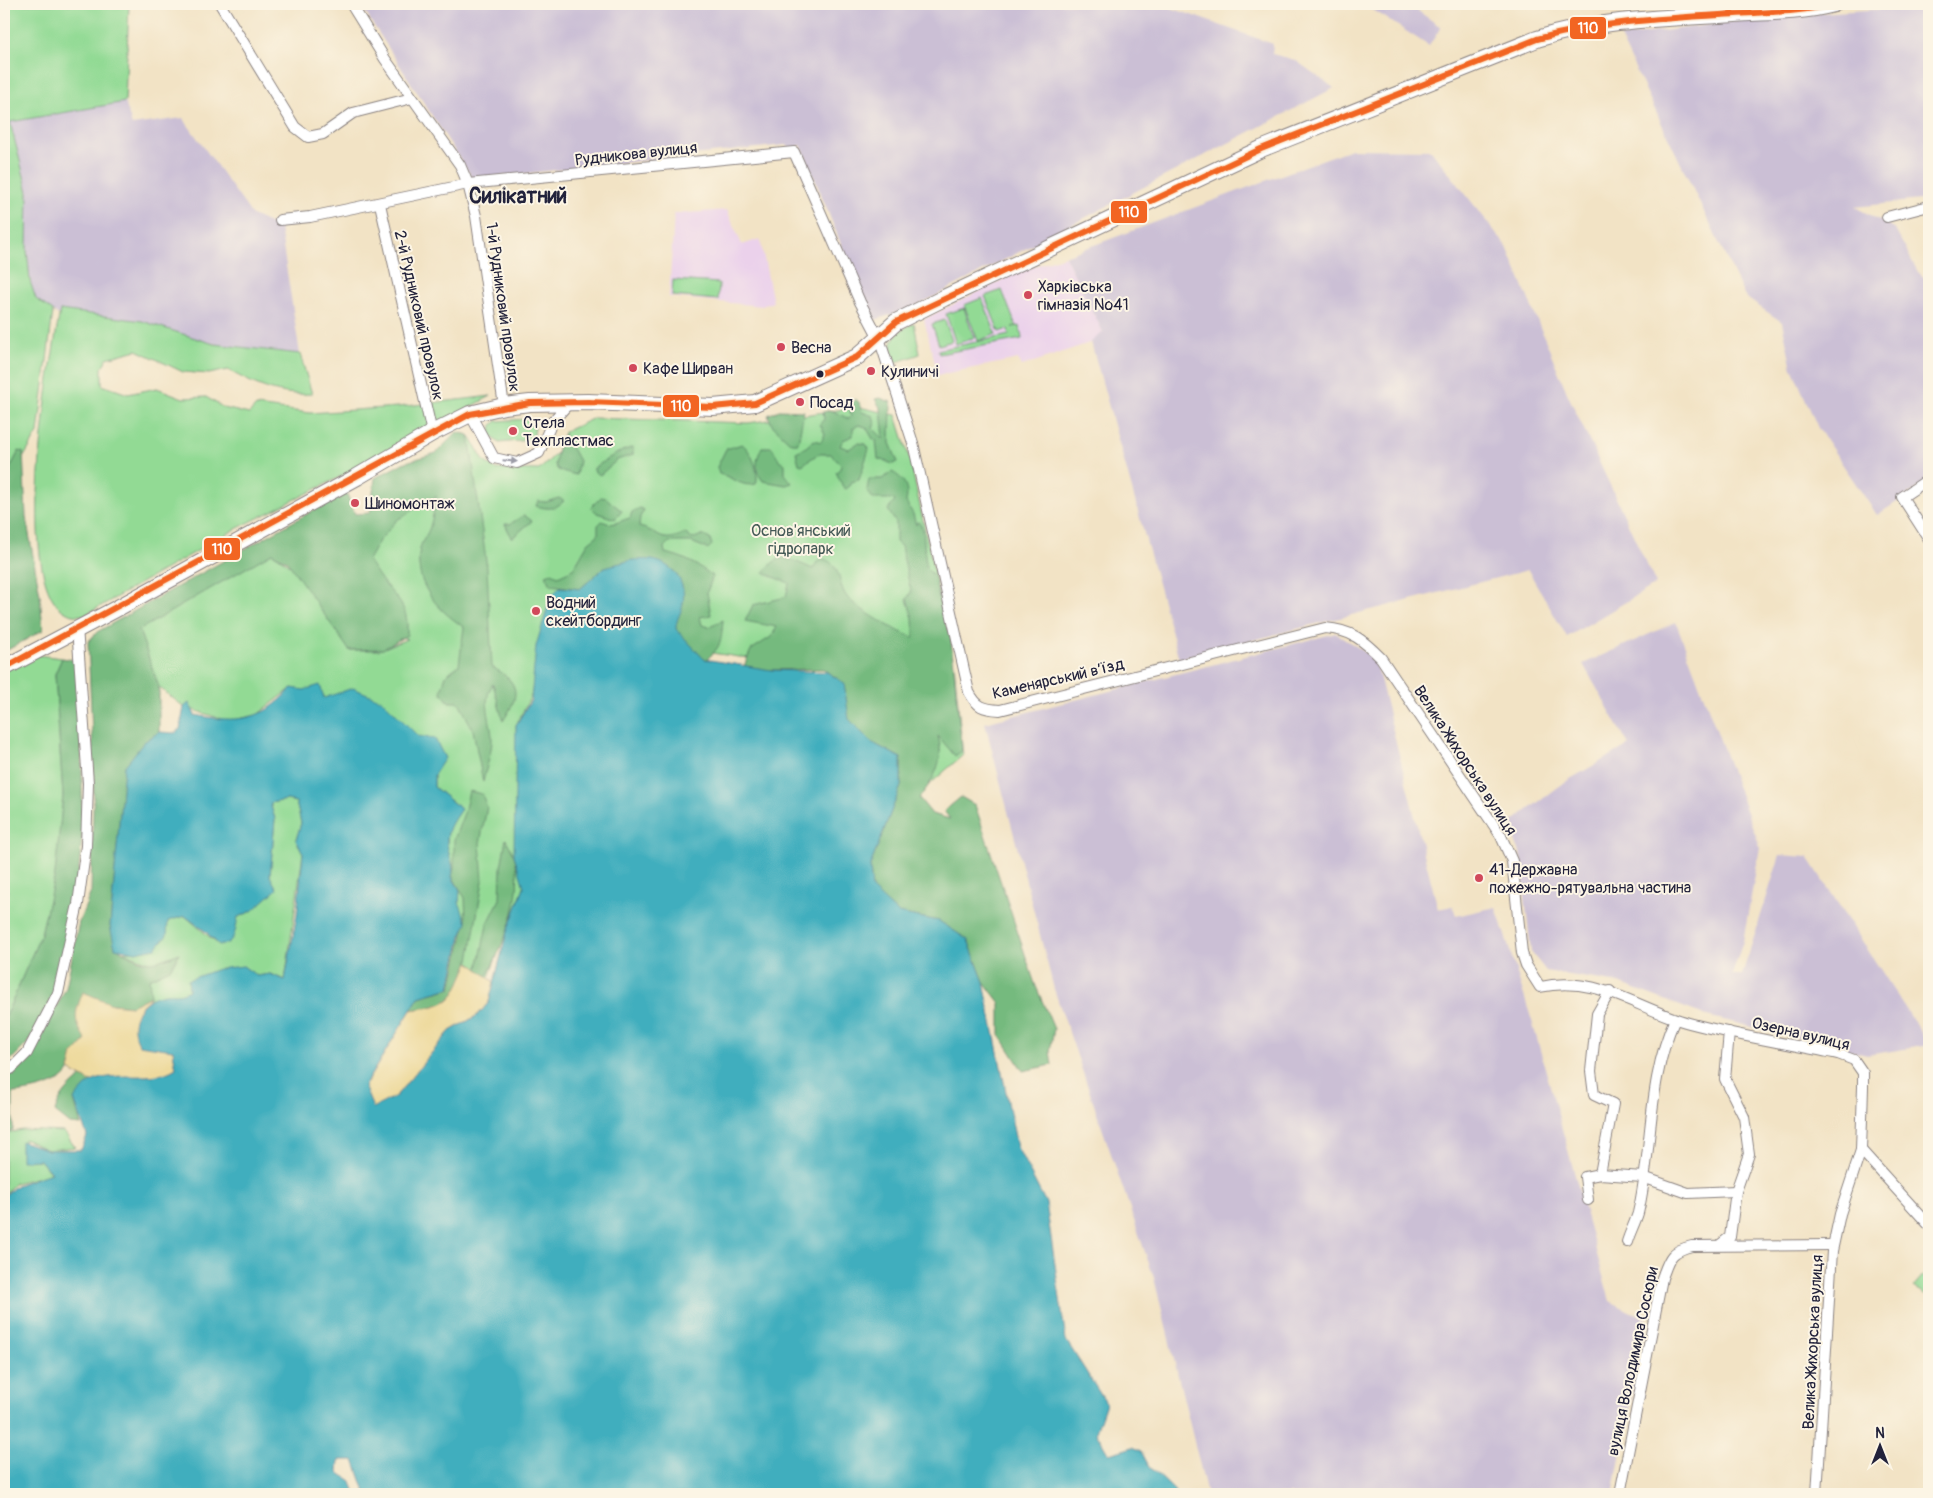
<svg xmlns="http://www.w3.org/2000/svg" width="1933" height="1498" font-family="Pangolin,sans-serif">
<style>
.built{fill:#ebd1eb}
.industrial{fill:#cbbfd5}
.green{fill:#92da94;stroke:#5a7e68}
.forest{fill:#75ba7e;stroke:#4c6e5c}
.sand{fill:#eeda9e;stroke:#887e6c}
.water{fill:#41aebe;stroke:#32687c}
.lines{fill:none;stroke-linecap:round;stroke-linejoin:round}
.street-casing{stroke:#8a8280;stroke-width:12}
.primary-casing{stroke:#8a8280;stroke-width:18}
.street{stroke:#fff;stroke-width:10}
.primary{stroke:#fff;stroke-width:16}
.bus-1-casing{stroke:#fcf5e5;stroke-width:10}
.bus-1{stroke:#f26522;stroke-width:6}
.oneway{fill:#9c9ca7}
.poi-dot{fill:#d1495b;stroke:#fcf5e5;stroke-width:2}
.bus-dot{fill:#22223b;stroke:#fcf5e5;stroke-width:2}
.labels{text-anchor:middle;stroke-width:4;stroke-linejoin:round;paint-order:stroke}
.street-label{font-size:16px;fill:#22223b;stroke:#fcf5e5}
.poi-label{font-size:16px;fill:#22223b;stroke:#fcf5e5;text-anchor:start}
.park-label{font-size:16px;fill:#445956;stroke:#fcf5e5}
.district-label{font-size:21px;font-weight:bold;fill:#22223b;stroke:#fcf5e5}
.line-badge{stroke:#fcf5e5;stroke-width:2}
.badge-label{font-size:14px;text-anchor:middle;font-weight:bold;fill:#fff}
</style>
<rect width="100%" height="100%" fill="#fcf5e5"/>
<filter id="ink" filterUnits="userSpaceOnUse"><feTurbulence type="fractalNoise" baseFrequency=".02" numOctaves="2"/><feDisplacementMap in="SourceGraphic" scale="10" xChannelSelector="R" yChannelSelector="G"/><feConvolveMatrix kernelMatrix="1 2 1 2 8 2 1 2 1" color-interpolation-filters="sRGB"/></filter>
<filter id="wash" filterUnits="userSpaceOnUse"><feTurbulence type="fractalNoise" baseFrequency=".0096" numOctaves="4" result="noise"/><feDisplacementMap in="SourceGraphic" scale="20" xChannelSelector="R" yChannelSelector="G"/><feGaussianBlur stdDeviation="1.12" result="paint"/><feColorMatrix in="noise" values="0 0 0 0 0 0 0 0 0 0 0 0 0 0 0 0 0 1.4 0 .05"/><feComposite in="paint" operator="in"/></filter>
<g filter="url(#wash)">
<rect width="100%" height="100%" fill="#f2e3c5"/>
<g class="built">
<path d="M727,210L742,245L760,239L773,302L762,306L669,297L674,214Z"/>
<path d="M1065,256L1103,332L1095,341L1022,366L1018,359L938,375L924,319L1020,271Z"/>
</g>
<g class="industrial">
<path d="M360,4H1160L1273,44L1272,54L1295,60L1334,88L914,307L872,321L801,145L792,149L785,145L473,179Z"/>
<path d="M1364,4H1422L1418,11L1441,27L1429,46Z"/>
<path d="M1929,6V199L1855,207L1894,228L1918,272L1929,282V481L1877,515L1818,428L1792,368L1782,322L1745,297L1620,37L1773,16Z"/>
<path d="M125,102L132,125L183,118L252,215L280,228L300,354H260L174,334L57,314L33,301L10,121Z"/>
<path d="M1351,149L1431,150L1507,247L1568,395L1656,584L1567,637L1528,570L1179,659L1091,342L1103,332L1065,256Z"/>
<path d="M1676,622L1760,847L1743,941L1732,975H1742L1780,855L1808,857L1929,1045L1867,1055L1707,1016L1619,983L1546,971L1531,952L1520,852L1508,825L1565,782L1629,745L1583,664Z"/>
<path d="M1336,633L1375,659L1438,909L1453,906L1456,916L1496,907L1532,1021L1610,1301L1647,1320L1613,1494H1207L1154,1278L1054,989L985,723Z"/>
</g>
<g class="green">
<path d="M4,4H129L125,102L10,122L28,192L27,250L30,281L36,299L53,311L38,433L19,465L4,482Z"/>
<path d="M673,280L719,283L718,300L672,296Z"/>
<path d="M1002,290L1016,326L1012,327L1020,326L1022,339L939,354L938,350L1009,335L1008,329L999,332L985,296Z"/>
<path d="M982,298L996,334L978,341L964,305Z"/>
<path d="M964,308L974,338L956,344L946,314Z"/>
<path d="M60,310L142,321L214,344L300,354L312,394C279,396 256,386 228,370L209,374L183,372L137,350L107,358L102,368V385L128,394L157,388L183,398L206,397L224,408L249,414L256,406L310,413L398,407L491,396L378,458L236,529L85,615C1,629 53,353 60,310Z"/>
<path d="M945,320L952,341L939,345L932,324Z"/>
<path d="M914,323L920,354L894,363C888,340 893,333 914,323Z"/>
<path d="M859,407L896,415L910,460L954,664L963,755L922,791L828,664L739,657L705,652L684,575L674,571L574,589L551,596L531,696L516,725L524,887L486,984L469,961L459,902L460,890L447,848L448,827L461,809L434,787V775L324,698L292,688L257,715L228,721L184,707L155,684L139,630L141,622L272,553C308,573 328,616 349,650H379L407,639L399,636L353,565L383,522L472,469L469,435L484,461L495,469L539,470L557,453L564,432L594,418L748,423Z"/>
<path d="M528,419L535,427L534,435L529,440L499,443L490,435L492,425L497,421Z"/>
<path d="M29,654L62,658L55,674L63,796L55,877L41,934L4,1020V907L8,891L4,905V669Z"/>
<path d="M287,800L296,802L301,823L296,840L303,853L285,980L270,974L257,976L243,966L189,990L181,997L167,994L149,999L145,980L178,954L152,963L123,952L150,949L167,921L185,916L219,945L238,917L252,911L270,876L275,819L270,803Z"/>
<path d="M22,1130L64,1132L75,1147L48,1150L24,1139V1161L40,1160L51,1174L15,1183L4,1195V1134Z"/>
<path d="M1929,1269V1296L1914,1287Z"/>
</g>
<g class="forest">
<path d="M880,398L891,402L890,443L898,462L893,464L878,459L876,440L873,439L866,427L859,425L853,428V436L843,440L840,446L849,449L858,443L866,444L869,449L859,480L851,482V485L846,489L843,487L836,472L840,469L841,465L831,454H818L802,465L799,464L796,452L806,447L814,440L821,442L825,434L820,424L824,419L823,412L831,410L849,419L851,417L849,405L855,399L859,402L862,412L873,416L875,423L873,428L884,439L881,409L875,399Z"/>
<path d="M779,410L804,411L798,443H791L772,425L768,415Z"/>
<path d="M457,432L469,435L487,568L492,667C521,683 520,695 503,721L493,684C481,700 492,721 492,739C492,752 486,768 483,782L473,730L459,702H449L441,692L446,675L459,665L464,627C436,609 413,583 420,548C422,540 428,534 430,527C433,517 435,506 436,496L397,520L379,541L368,560C375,570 381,581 389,589C404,606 408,612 407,635L383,649L349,650L287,561L272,553L139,630L159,687V732L144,742L124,770L110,926L118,949C149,966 148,965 180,953L170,969L149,979L151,996L132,1006L112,1004C100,1021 88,1037 75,1053C71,1058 72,1066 69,1071C62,1086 28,1092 13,1093V1130L4,1135V1078L21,1068L37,1045L66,988L79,922L91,892L94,776L88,642L97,632L346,492L355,514L370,513L375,478L403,463L436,453Z"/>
<path d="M564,434L579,461L576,475L558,470L555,465L559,443Z"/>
<path d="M742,444C752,451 760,473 756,484C741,488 734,477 719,474L717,467L726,449Z"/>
<path d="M633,447V455L617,460L600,475L594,471V468L615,454Z"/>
<path d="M762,447H772L779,460L785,464V474L792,483L786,485L763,481C754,470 756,459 762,447Z"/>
<path d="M19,451L23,452L26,517L40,595L43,630L4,652V480Z"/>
<path d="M892,472C905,479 909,488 906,502L913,514L916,525L918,521L923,529L926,568L935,577L941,610L951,639L962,751L955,756L938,736C945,760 934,780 919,798L932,814L950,819L944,811L961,797L975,805L1035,984L1054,1029L1050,1051L1052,1065L1023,1071L1000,1035V1003L984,982L968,940L939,921L898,913L872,890L870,866L901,786V758L871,742L848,719L844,683L823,669L768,670L744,666L751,650L771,637L777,627L745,621L753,605L786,597L789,583L764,573C780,548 792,561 813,569L817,562L824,559C842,565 837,584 847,597C855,607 901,635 914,637L913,618L907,599L911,592L901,546L896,542V523L888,510L895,501L892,499H873L867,490L869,479H882Z"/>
<path d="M601,497L606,498L622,511L615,519L597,513L591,507Z"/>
<path d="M559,498L564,501C554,510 547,509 536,506L538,501L546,502Z"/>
<path d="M640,508L644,510L640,517L639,527C659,531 660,546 685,533L692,539L702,535L710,539L712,545L708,549L691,542H669L664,547L665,553C685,557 697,565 713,576L707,592L711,615L700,617L702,625L710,627L723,620C721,642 722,646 705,661C698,653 679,637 676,629C669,612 697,607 674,571L605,567L580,589L551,585L546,575L552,573L558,576L573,569L588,543L598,535V525L602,521C614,527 618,521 630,518L632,512Z"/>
<path d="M524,515L532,521L512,538L505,524H510Z"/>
<path d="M62,658L76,660L82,763V835L76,900L51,1001L27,1044L4,1067V1020L41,934L55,874L63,796L55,674Z"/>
<path d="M469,791L482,794L487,807L480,843L483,881L467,972L455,995L438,1006L411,1010L419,997L451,988L466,920L465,898L452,876L454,867V840L464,813Z"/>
<path d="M506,839C509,846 515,855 516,863C524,904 499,956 479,989L475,982L487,925L500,899L501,867Z"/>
<path d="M95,1068L101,1073L74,1099L81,1125L70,1124L55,1112C60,1092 78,1078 95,1068Z"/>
</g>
<g class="sand">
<path d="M469,962L494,982L489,1002L478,1015L450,1031L396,1096L373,1109L364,1087L411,1010C454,1004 452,1001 469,962Z"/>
<path d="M83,992L112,1004L131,1006L149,997V999L140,1007L139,1044L173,1050L176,1068L164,1075L101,1079L91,1082L69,1070L73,1054L86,1040C73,1020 74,1015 83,992Z"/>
</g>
<path class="water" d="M632,560C638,560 645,559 652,560C672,563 687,582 683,603C682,613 676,618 676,629L704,659L771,670L827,672L844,683L849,719L871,742L901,758V786L870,866L872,889L898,913L939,921L968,940L984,982L1017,1147L1046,1203L1066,1340L1106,1403L1096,1432L1109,1454L1133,1447L1141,1451L1149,1466L1175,1491L1174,1494H366L354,1460H339L338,1472L351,1481L355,1494H4V1196L17,1185L51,1173L40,1160L21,1161V1141L48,1150H81L87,1136L74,1099C79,1094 85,1086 91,1082C118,1069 152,1084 176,1068L173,1050L139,1045C138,1040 134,1034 134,1029C133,1010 148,996 166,994C177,993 178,996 189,990L188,980L218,969L243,966L257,976L270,974L285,980L297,914L303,853L296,840L301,823L296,802L287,800L270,803L275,819L270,876L277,889L252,911L238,917C235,930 236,944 219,945L205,931L185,916L168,921L167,935L156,948L136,952L115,948L110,926L124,767L144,742L159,732L175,733L180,729L184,707L189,703L195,715C237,723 262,722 292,688L304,690L320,685L324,698L353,688L382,700L418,736L435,739L445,758L434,775V787L461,809C452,822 444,833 448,849C450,860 455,865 452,877L460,890L459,902L467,923L461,936L450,988L419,997L364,1086L373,1108L396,1096L450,1031L478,1015L489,1002L507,932L524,887L514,855L516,725L531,700L536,646L551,596L560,587L580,589L605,567Z"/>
</g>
<g filter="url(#ink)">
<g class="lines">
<defs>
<g id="street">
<path d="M220,4L295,127L308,137L323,134L353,113L412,98"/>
<path d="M351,4L385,59L460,165L468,184L476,216L504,406"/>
<path d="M380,204L432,433"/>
<path d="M1887,217L1929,206"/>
<path d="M280,220L310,217L468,184L794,152L860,302L879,338L913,443L969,692C977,707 983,709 1000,710L1325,628C1352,630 1363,640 1381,658L1501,836L1512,861L1522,953L1526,965L1540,987C1597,974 1637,1009 1689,1023C1738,1036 1789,1044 1838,1054L1854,1060L1863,1073V1087L1861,1150L1840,1214L1832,1251L1817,1494"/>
<path d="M470,414L494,458L517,463L539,453L552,422L570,402"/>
<path d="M1929,479L1902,497L1929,539"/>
<path d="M4,1072L11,1069L27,1053L58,993L78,904L86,846L88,783L77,627"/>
<path d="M1861,1150L1929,1225"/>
<path d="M1600,1174L1613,1104L1594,1095L1591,1071L1597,1014L1610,991"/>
<path d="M1588,1200L1585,1177L1600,1174L1643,1177L1688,1193L1736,1191"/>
<path d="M1627,1242C1630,1232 1635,1223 1638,1213C1653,1150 1647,1079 1675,1019"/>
<path d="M1720,1245L1730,1237L1736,1191L1749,1154L1744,1117L1725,1079L1729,1032"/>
<path d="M1620,1494L1662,1278C1669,1259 1670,1251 1692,1246L1833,1245"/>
</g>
<path id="primary" d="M4,668L114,610L357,477L432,433L470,414L504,406L530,403L588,402L713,407L755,403L857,357L896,322L944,298L1261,149L1537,39C1605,17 1680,18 1750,13C1778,12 1807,11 1834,4"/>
</defs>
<use href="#street" class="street-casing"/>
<use href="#primary" class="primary-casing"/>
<use href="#street" class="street"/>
<use href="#primary" class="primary"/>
<defs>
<path id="bus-1" d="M4,668L470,414L530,403L588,402L713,407L755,403L857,357L896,322L1261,149L1537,39C1602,21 1668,18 1735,14C1768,12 1801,12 1834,4"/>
</defs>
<use href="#bus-1" class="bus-1-casing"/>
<use href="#bus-1" class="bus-1"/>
</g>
<defs><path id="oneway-solid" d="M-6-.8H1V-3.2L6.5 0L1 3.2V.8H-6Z" transform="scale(1.25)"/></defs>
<use class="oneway" href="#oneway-solid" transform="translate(510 461) rotate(6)"/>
</g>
<g class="poi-dot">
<circle cx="1028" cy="295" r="5"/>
<circle cx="781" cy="347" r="5"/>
<circle cx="633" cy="368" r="5"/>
<circle cx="871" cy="371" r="5"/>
<circle cx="800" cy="402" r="5"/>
<circle cx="513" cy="431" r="5"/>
<circle cx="355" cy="503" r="5"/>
<circle cx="536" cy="611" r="5"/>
<circle cx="1479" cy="878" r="5"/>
</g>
<circle class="bus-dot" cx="820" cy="374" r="4.5"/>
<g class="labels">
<g class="street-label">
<text transform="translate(636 153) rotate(-6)" y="6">Рудникова вулиця</text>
<text transform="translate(504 307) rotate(82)" y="6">1-й Рудниковий провулок</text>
<text transform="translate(420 315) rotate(77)" y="6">2-й Рудниковий провулок</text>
<text transform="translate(1058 678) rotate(-13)" y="6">Каменярський в’їзд</text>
<text transform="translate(1466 760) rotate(57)" y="6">Велика Жихорська вулиця</text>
<text transform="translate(1801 1033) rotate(13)" y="6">Озерна вулиця</text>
<text transform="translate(1812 1342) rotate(-87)" y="6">Велика Жихорська вулиця</text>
<text transform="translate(1632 1361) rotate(-78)" y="6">вулиця Володимира Сосюри</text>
</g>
<g class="poi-label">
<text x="1038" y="292">Харківська<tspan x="1038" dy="18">гімназія №41</tspan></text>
<text x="791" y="353">Весна</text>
<text x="643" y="374">Кафе Ширван</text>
<text x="881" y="377">Кулиничі</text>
<text x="810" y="408">Посад</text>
<text x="523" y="428">Стела<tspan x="523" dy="18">Техпластмас</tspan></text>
<text x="365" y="509">Шиномонтаж</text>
<text x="546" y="608">Водний<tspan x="546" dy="18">скейтбординг</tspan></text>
<text x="1489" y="875">41-Державна<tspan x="1489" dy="18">пожежно-рятувальна частина</tspan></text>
</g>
<g class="park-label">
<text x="801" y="536">Основ'янський<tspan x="801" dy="18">гідропарк</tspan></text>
</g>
<g class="district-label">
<text x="518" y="203">Силікатний</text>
</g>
</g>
<g class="line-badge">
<rect x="1569" y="16" width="38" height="24" rx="5" fill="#f26522"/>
<rect x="1110" y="200" width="38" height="24" rx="5" fill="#f26522"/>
<rect x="662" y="394" width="38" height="24" rx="5" fill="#f26522"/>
<rect x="203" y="537" width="38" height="24" rx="5" fill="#f26522"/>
</g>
<g class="badge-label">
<text x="1588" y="33">110</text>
<text x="1129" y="217">110</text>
<text x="681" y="411">110</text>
<text x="222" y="554">110</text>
</g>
<rect width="1933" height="1498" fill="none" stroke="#fcf5e5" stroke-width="20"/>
<g transform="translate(1880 1446)" stroke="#fcf5e5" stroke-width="4" paint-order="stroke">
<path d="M0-4L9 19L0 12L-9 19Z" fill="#22223b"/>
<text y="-8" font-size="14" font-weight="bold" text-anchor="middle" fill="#22223b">N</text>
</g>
</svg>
